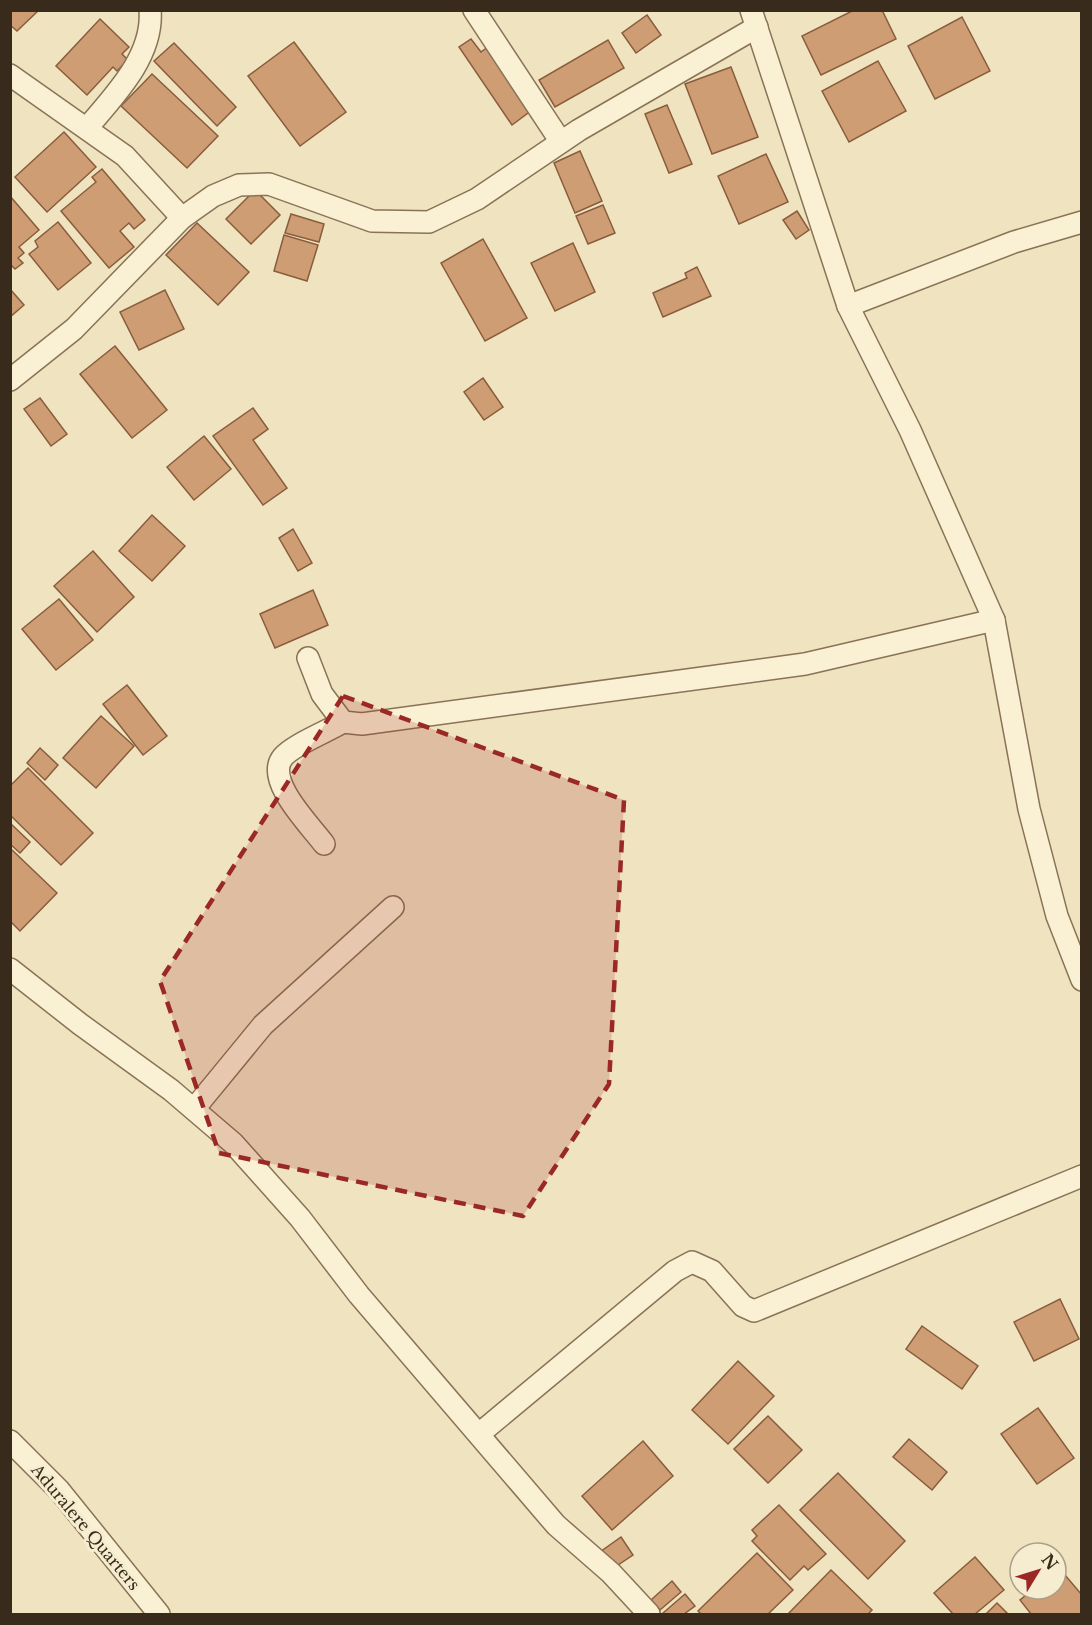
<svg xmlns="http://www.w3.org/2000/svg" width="1092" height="1625" font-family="'Libre Baskerville',serif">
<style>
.building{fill:#cf9d74;stroke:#895d3c;stroke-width:1.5}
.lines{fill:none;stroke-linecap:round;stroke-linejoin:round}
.street-casing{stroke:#897357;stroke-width:24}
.street{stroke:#faf0d3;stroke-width:21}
.marked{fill:#9a2825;fill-opacity:0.2;stroke:#9a2825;stroke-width:4.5;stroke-dasharray:12 8;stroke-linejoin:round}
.labels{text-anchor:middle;stroke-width:6;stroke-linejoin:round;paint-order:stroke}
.street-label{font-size:16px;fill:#382b1c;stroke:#f6edd0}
</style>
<rect width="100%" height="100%" fill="#efe3c0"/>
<g class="building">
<path d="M10,10H39L17,31L10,25Z"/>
<path d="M854,10H882L896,39L821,75L802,36Z"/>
<path d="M647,15L661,35L636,53L622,33Z"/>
<path d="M962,17L990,71L935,99L908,46Z"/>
<path d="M100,19L129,47L122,54L128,60L117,71L113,67L87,95L56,66Z"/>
<path d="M471,39L481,52L489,46L532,110L512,125L459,47Z"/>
<path d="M608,40L624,68L555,107L539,80Z"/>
<path d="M294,42L346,112L300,146L248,76Z"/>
<path d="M174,43L236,107L217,126L154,61Z"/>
<path d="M878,61L906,111L849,142L822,91Z"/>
<path d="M731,67L758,137L712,154L685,84Z"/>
<path d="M152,74L218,136L187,168L121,106Z"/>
<path d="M667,105L692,164L669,173L645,114Z"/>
<path d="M64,132L96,167L47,212L15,177Z"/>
<path d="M580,151L602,201L575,213L554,163Z"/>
<path d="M766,154L788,202L739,224L718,176Z"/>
<path d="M102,169L145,220L134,229L129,223L120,231L134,247L109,268L61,211L96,182L92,177Z"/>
<path d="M255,190L280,215L251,244L226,219Z"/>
<path d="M10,196L39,230L19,247L24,253L18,258L23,263L15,269L10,264Z"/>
<path d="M603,205L615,233L588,244L576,216Z"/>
<path d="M797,211L809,230L796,239L783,220Z"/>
<path d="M291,214L324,224L319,242L285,233Z"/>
<path d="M58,222L91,263L58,290L29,254L38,247L35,241Z"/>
<path d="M197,223L249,272L218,305L166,255Z"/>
<path d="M284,235L318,245L307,281L274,271Z"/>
<path d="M483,239L527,318L485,341L441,263Z"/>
<path d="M573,243L595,292L555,311L531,263Z"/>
<path d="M697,267L711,296L663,317L653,293L687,278L685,273Z"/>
<path d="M10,289L24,305L10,317Z"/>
<path d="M165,290L184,329L139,350L120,312Z"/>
<path d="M115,346L167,410L132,438L80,374Z"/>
<path d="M483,378L503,407L484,420L464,392Z"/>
<path d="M40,398L67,434L51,446L24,409Z"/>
<path d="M253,408L268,429L253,440L287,488L263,505L213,436Z"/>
<path d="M204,436L231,469L194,500L167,467Z"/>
<path d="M152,515L185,546L152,581L119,551Z"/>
<path d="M293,529L312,563L298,571L279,538Z"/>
<path d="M93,551L134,597L97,632L54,586Z"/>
<path d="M313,590L328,625L275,648L260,614Z"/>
<path d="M59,599L93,640L56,670L22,629Z"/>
<path d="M127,685L167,736L143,755L103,704Z"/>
<path d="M101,716L134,746L96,788L63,758Z"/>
<path d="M40,748L58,765L45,780L27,763Z"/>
<path d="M28,768L93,833L61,865L10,815V786Z"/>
<path d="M10,823L30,842L20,853L10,844Z"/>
<path d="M10,848L57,893L20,931L10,921Z"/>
<path d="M1060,1299L1079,1339L1034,1361L1014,1322Z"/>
<path d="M922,1326L978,1366L962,1389L906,1349Z"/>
<path d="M738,1361L774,1396L728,1444L692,1410Z"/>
<path d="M1038,1408L1074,1458L1037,1484L1001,1434Z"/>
<path d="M768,1416L802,1450L768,1483L734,1449Z"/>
<path d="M909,1439L947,1472L932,1490L893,1457Z"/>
<path d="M643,1441L673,1476L612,1530L582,1496Z"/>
<path d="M838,1473L905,1541L868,1579L800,1510Z"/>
<path d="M779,1505L826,1554L808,1570L804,1566L790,1580L752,1541L757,1536L752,1530Z"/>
<path d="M621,1537L633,1555L612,1569L600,1552Z"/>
<path d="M757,1553L793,1590L768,1614H701L698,1611Z"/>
<path d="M975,1557L1004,1590L975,1614H953L934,1593Z"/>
<path d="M1059,1568L1082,1595V1614H1031L1020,1600L1034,1589H1056V1571Z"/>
<path d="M831,1570L872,1610L868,1614H788Z"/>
<path d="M672,1581L681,1592L660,1610L651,1600Z"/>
<path d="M685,1594L695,1606L684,1614H664L663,1613Z"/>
<path d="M997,1603L1008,1614H986Z"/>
</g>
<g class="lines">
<defs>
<g id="street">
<path d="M474,10L561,142"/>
<path d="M751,10L848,306L910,430L994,620L1029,809L1057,916L1082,980"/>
<path d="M10,75L125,156L182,218"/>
<path d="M87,128C114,96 154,56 150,10"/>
<path d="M848,306L1014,242L1082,222"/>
<path d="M10,380L74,329L182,218L213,196L239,185L269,184L372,221L429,222L477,199L579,130L757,27"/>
<path d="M308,658L322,694L343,722L362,724L805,664L994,620"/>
<path d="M324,844C310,825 264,780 283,757C293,745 328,731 343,722"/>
<path d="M10,969L80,1024L171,1090L233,1143L300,1218L359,1295L556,1525L611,1573L649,1614"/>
<path d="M194,1109L263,1025L393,907"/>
<path d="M479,1434L675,1271L692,1262L712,1271L743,1306L754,1311L1082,1176"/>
<path d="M10,1441L59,1490L159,1614"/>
</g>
</defs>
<use href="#street" class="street-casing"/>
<use href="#street" class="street"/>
</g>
<path class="marked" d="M343,696L624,800L609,1084L523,1216L219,1153L160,981Z"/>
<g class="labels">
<g class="street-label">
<text transform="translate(86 1527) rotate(50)" y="6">Aduralere Quarters</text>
</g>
</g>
<rect width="1092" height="1625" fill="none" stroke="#382b1c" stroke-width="24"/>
<g transform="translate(1038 1571) rotate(52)"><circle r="28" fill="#f6edd0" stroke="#aa9f88" stroke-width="1.5"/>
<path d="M0-4.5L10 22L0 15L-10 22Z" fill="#9a2825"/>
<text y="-9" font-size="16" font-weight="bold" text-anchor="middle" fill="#382b1c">N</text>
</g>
</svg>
